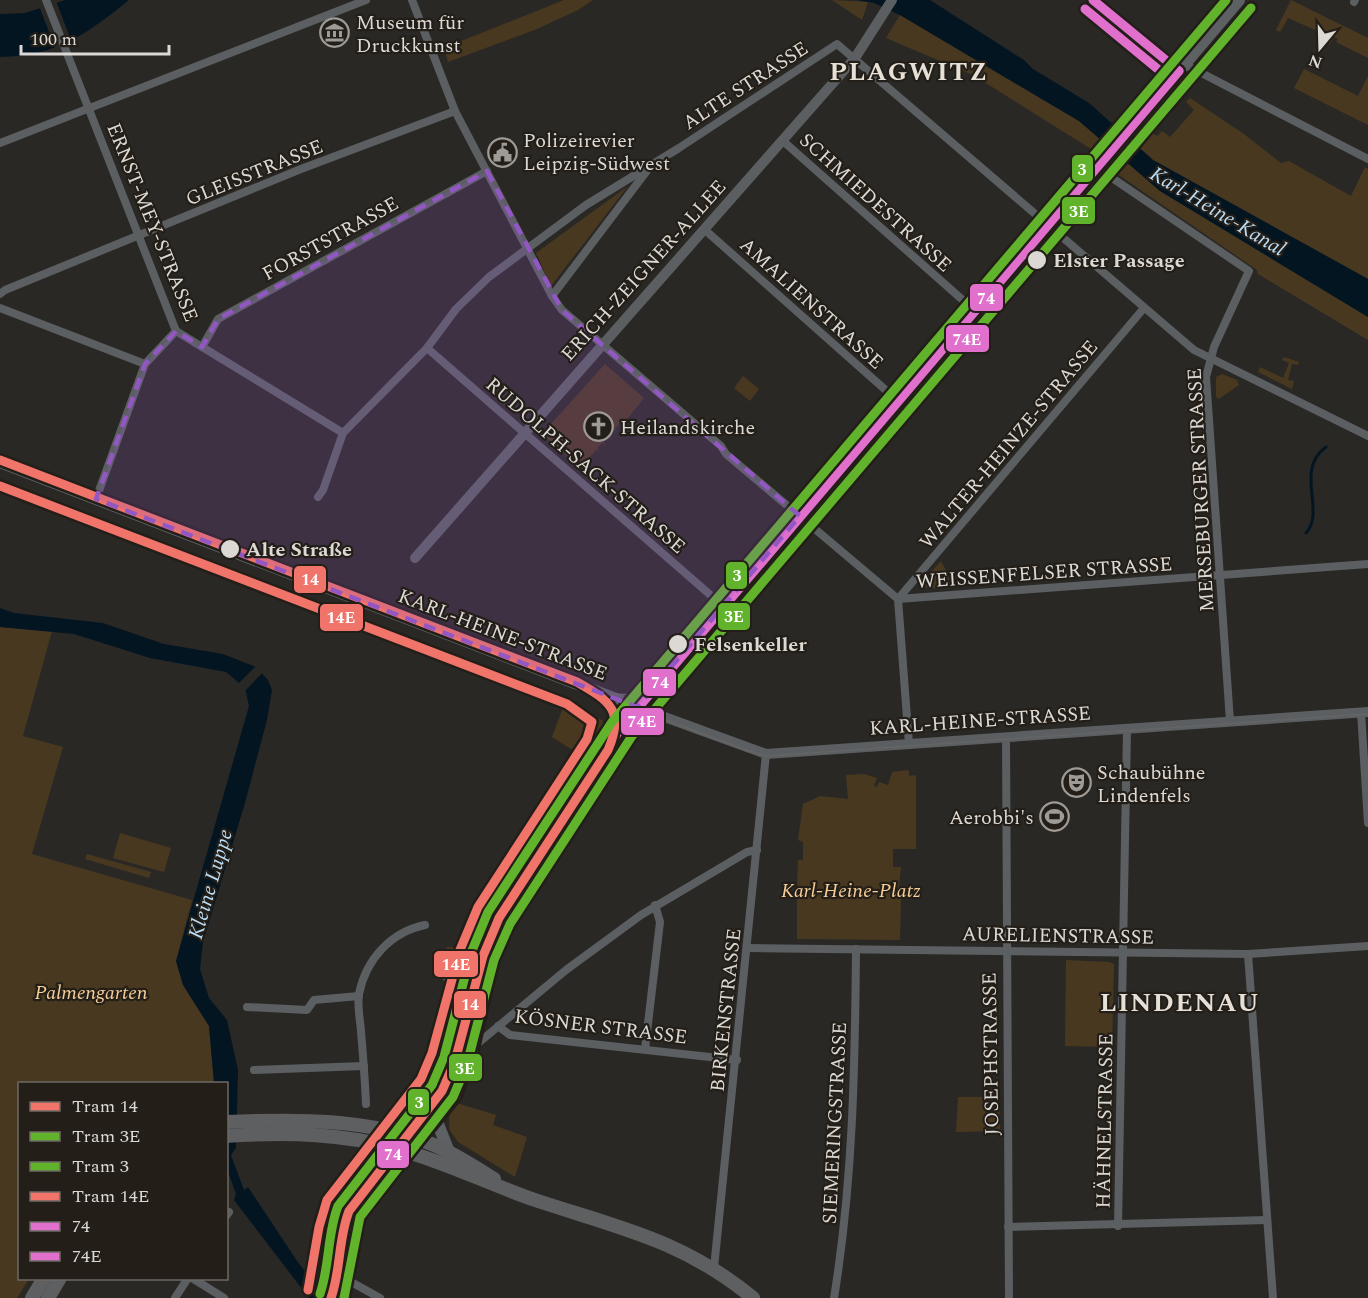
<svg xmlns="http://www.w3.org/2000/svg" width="1368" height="1298" font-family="Spectral,serif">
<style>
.green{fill:#493820}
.water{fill:#041522}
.pier{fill:#2a2825}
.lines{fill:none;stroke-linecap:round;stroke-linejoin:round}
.stream{stroke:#041522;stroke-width:3}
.minor{stroke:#5b5f62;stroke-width:8}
.tertiary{stroke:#5b5f62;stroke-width:10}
.secondary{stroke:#5d6164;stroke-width:12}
.primary{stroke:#5d5f61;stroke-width:14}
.tram{stroke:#656566;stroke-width:1.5}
.bus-1-casing{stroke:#231f18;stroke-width:14}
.bus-2-casing{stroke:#231f18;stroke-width:14}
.bus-1{stroke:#e170cd;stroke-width:9}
.bus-2{stroke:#e170cd;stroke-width:9}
.tram-1-casing{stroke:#231f18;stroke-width:14}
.tram-2-casing{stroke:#231f18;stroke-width:14}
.tram-3-casing{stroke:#231f18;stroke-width:14}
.tram-4-casing{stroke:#231f18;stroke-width:14}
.tram-1{stroke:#f1746a;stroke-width:9}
.tram-2{stroke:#62b32c;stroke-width:9}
.tram-3{stroke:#62b32c;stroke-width:9}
.tram-4{stroke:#f1746a;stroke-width:9}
.marked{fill:#9357c4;fill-opacity:0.2;stroke:#9357c4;stroke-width:4.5;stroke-dasharray:12 8;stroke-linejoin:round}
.stop-dot{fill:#dcd9d5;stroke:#231f18;stroke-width:2}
.labels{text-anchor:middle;stroke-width:4.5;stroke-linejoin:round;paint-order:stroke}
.poi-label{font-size:20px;fill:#dcd9d5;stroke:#231f18;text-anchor:start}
.street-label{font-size:20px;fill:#dcd9d5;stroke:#231f18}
.stop-label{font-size:20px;font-weight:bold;fill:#dcd9d5;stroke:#231f18;text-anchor:start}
.park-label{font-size:20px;font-style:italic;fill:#f7ce97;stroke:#231f18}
.water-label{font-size:21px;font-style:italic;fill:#baddf7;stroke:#231f18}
.district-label{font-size:26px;font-weight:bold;letter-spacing:1.5px;fill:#e7e0d7;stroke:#231f18}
.line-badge{stroke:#231f18;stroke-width:2}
.badge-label{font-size:16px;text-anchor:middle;font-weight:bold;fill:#fff}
</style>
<rect width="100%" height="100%" fill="#2a2825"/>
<g class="green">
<path d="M564,0H593L578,10L537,29L448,62L444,48Z"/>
<path d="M832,0L868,2L862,20Z"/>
<path d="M1291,0L1368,38V58L1336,42L1338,39L1334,37L1329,46L1331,37L1288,18L1280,32L1276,30Z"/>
<path d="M900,15L1079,121L1160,191L1368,317V340L1258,274L1257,270L1113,171L1117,166L1099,154L973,75L886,38Z"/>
<path d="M1304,69L1358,96L1368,76V125L1294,88Z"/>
<path d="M1190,98L1244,134L1281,163L1289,161L1351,196L1365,167L1368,169V279L1153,160L1135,144L1147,129L1157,136L1162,131L1170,137L1194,110L1186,102Z"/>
<path d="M628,186L551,286L536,253Z"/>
<path d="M1284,357L1299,362L1298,365L1292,364L1288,380L1294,381L1292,389L1258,372L1260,367L1283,378L1289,363L1282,360Z"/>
<path d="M605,364L644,398L624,423L622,421L615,428L617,432L614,429L609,435L611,439L608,436L603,441L606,446L602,443L597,448L600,451L596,450L580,468L542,434Z"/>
<path d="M1222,374L1237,380L1239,385L1219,399L1216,397V377Z"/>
<path d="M743,376L759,389L750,401L734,388Z"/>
<path d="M941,561L955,588H926L923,581Z"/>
<path d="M0,627L52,631L23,736L63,747L32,854L192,900L176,961L183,985L209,1026L214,1083L20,1084V1278L29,1279L17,1298H0Z"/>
<path d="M564,705L602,720L604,724L582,756L552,737Z"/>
<path d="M909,770V776L916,775V849H893V867H901L899,887H911V898H901L900,940L797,939V896L801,891L797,890L798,860H803V842L798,840L803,804L820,796L848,799L846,775L864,774L877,778L874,786L877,787L879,782L888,785L892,772Z"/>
<path d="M120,833L171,848L164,872L113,858Z"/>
<path d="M87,854L151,872L149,878L85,859Z"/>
<path d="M446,947L469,948L461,972L460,971Z"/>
<path d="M1066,960L1109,962L1114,964L1112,1047L1065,1046Z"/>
<path d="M958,1097H999L1000,1131L956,1132Z"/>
<path d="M450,1101L496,1115L493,1125L527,1137L515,1177L458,1142L449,1129Z"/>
</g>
<g class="water">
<path d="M65,0H129C87,34 57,56 0,57V14L25,13Z"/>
<path d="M857,0H930L1024,60L1033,69L1089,103L1153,160L1368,279V317L1160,191L1079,121L900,15L874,3Z"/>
<path d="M0,608L14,613L103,623L164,644L223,654L256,667L268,680L272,690L267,720L245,803L203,942L200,969L209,998L227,1020L238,1070L236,1148L231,1155L244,1190L248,1187L297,1261L326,1298H309L234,1200L236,1194L227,1169L226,1084L214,1083L209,1026L183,985L176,961L249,706L245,688L226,672L150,658L74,634L0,627Z"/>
</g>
<g class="pier">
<path d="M56,1L72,43L56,50L39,6Z"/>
<path d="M1117,123L1137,141L1121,159L1101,142Z"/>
<path d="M256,666L263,672L245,691L238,684Z"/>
</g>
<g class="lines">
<path class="stream" d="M1306,533C1326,511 1294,470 1326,447"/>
<g class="minor">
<path d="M46,0L176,331L343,433"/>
<path d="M412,0L455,111L552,296L562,310L721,446L726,454L898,599L1368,564"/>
<path d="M1093,0L1179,71"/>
<path d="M1354,2L1355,0"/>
<path d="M1184,64L1368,159"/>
<path d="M783,141L974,310"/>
<path d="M0,143L366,0"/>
<path d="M1096,167L1249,271L1214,347L1206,377L1230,721"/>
<path d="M705,230L898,401"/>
<path d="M0,294L5,290L301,169L455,111"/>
<path d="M552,296L649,168"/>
<path d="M0,308L145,364"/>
<path d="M202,347L218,319L487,171"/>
<path d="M427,348L723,606"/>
<path d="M318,497L323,490L343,433L427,348L456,309L489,277L586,205L679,148L837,44L1194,350L1368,436"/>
<path d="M96,499L145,364L176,331"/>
<path d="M1361,712L1368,823"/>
<path d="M1006,737L1009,1298"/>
<path d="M909,744L898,599L1144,308"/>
<path d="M748,948L1248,954L1368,946"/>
<path d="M1248,954L1273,1298"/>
<path d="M247,1007L307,1010L314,1000L359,996"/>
<path d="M498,1026L510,1035L737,1060"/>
<path d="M461,1047L471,1049L566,970L641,915L747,852L757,850"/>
<path d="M645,1049L660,922L655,905"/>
<path d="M254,1070L364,1066"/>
<path d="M366,1104C365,1080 363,1055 361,1031C360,1019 357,1005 359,994C366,959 391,932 425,925"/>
<path d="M364,1186L377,1176L400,1149"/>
<path d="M226,1216L229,1212"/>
<path d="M1118,1226L1127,729"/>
<path d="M1008,1227L1267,1220"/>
<path d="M714,1268L766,754"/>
<path d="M335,1273L380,1298"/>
<path d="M192,1278L224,1298"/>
<path d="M175,1298L188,1278"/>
<path d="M329,1298L333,1287L336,1245L342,1221L385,1145"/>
<path d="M834,1298C853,1182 855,1066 856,949"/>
</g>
<g class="tertiary">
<path d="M415,558L855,58L892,0"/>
<path d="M637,707L766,754L1368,712"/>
</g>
<g class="secondary">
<path d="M0,462L637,707"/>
<path d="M447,975L467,995"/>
<path d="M437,1105L438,1124L449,1152"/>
<path d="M385,1145L438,1074L450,1044L460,1002L496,917L621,728L1239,0"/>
<path d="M400,1149L445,1091L461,1047L477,977"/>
</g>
<g class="primary">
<path d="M226,1122C296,1119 369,1118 434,1145C455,1154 475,1167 494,1179"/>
<path d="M226,1136C285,1132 342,1133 398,1149C445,1162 489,1184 535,1200C619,1228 683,1240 753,1298"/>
<path d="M32,1298L44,1278"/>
<path d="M48,1298L60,1278"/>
</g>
<g class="tram">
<path d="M568,683L743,749L767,756L1368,714"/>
<path d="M611,694L635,695L655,682"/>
<path d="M604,749L628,722L650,713"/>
</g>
<defs>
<g id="bus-1">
<path d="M1093,0L1179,71"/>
<path d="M329,1298L334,1279L338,1236L349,1207L445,1091L461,1047L481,955L496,917L621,728L1179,71"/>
</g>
<g id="bus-2">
<path d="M1085,9L1171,80"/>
<path d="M342,1298L349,1239L360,1213L456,1096L473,1050L493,959L507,923L631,735L1188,79"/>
</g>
</defs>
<use href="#bus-1" class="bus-1-casing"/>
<use href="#bus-2" class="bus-2-casing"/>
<use href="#bus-1" class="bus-1"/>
<use href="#bus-2" class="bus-2"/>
<defs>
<path id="tram-1" d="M0,460L577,682C610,701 625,711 608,750L499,918L483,956L455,1061L442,1091L349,1211C338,1239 341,1270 331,1298"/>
<path id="tram-2" d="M344,1298L360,1217L453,1097L467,1064L494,960L510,924L632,736L1251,8"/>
<path id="tram-3" d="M320,1294C330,1265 327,1234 338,1206L432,1085L444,1057L471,953L488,912L612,722L1226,0"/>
<path id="tram-4" d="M0,486L567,704L592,722L587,739L478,907L460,950L432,1053L421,1079L327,1200L319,1227L308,1290"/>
</defs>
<use href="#tram-1" class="tram-1-casing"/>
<use href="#tram-2" class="tram-2-casing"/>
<use href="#tram-3" class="tram-3-casing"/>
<use href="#tram-4" class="tram-4-casing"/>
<use href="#tram-1" class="tram-1"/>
<use href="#tram-2" class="tram-2"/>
<use href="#tram-3" class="tram-3"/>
<use href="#tram-4" class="tram-4"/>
</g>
<path class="marked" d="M487,171L562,310L800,516L637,707L96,499L145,364L176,331L202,347L218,319Z"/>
<defs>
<symbol id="museum-ring" viewBox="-11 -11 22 22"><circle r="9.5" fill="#231f18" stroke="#9e9b97" stroke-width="1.5"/><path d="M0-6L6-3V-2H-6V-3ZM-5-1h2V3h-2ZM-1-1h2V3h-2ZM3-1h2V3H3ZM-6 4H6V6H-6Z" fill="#9e9b97"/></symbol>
<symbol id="civic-ring" viewBox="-11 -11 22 22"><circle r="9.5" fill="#231f18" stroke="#9e9b97" stroke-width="1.5"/><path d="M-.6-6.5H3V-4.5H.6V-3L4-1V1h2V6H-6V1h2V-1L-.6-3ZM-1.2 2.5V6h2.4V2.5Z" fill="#9e9b97"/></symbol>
<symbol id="church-ring" viewBox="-11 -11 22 22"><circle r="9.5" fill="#231f18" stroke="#9e9b97" stroke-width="1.5"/><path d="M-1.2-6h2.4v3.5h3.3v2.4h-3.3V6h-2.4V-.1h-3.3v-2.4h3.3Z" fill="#9e9b97"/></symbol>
<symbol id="theatre-ring" viewBox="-11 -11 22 22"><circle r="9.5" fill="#231f18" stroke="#9e9b97" stroke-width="1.5"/><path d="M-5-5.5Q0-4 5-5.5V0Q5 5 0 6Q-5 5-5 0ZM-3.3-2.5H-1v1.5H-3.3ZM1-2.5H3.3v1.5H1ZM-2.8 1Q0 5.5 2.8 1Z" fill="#9e9b97"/></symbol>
<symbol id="stadium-ring" viewBox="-11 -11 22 22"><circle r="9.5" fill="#231f18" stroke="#9e9b97" stroke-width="1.5"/><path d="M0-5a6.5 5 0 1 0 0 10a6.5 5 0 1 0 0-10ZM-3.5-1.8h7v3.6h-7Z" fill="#9e9b97"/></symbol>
</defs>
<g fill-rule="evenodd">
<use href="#museum-ring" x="318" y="16" width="33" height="33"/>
<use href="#civic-ring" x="486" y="136" width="33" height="33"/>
<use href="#church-ring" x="582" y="410" width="33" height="33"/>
<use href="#theatre-ring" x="1060" y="766" width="33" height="33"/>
<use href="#stadium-ring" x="1038" y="800" width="33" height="33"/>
</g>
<g class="stop-dot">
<circle cx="1037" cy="260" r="10"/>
<circle cx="230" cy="549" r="10"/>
<circle cx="678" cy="644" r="10"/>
</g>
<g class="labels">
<g class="poi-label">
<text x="356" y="29">Museum für<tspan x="356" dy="23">Druckkunst</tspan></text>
<text x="523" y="147">Polizeirevier<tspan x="523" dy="23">Leipzig-Südwest</tspan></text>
<text x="620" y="434">Heilandskirche</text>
<text x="1097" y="779">Schaubühne<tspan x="1097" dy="23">Lindenfels</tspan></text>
<text x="1034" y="824" text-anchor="end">Aerobbi's</text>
</g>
<g class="street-label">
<text transform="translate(745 85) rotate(-33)" y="7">ALTE STRASSE</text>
<text transform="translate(254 172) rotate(-22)" y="7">GLEISSTRASSE</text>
<text transform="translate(876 202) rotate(42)" y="7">SCHMIEDESTRASSE</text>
<text transform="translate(153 222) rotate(68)" y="7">ERNST-MEY-STRASSE</text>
<text transform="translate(330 238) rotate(-29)" y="7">FORSTSTRASSE</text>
<text transform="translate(643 270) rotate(-48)" y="7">ERICH-ZEIGNER-ALLEE</text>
<text transform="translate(812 303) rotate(42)" y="7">AMALIENSTRASSE</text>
<text transform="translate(1008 444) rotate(-50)" y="7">WALTER-HEINZE-STRASSE</text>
<text transform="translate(586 465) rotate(41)" y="7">RUDOLPH-SACK-STRASSE</text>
<text transform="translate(1200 490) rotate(-93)" y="7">MERSEBURGER STRASSE</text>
<text transform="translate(1044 572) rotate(-4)" y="7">WEISSENFELSER STRASSE</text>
<text transform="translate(503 634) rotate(21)" y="7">KARL-HEINE-STRASSE</text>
<text transform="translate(980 720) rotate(-4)" y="7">KARL-HEINE-STRASSE</text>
<text transform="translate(1058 935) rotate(1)" y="7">AURELIENSTRASSE</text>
<text transform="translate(725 1010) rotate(-84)" y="7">BIRKENSTRASSE</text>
<text transform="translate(601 1026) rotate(7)" y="7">KÖSNER STRASSE</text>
<text transform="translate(990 1054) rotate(-91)" y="7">JOSEPHSTRASSE</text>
<text transform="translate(1104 1121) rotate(-89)" y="7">HÄHNELSTRASSE</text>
<text transform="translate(834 1123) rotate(-87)" y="7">SIEMERINGSTRASSE</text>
</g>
<g class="stop-label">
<text x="1053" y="267">Elster Passage</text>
<text x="246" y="556">Alte Straße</text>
<text x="694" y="651">Felsenkeller</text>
</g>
<g class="park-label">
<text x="851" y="897">Karl-Heine-Platz</text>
<text x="91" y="999">Palmengarten</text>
</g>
<g class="water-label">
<text transform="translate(1218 211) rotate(31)" y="7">Karl-Heine-Kanal</text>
<text transform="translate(210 884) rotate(-74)" y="7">Kleine Luppe</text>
</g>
<g class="district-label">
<text x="909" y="80">PLAGWITZ</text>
<text x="1180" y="1011">LINDENAU</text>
</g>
</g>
<g class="line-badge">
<rect x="1071" y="154" width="23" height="29" rx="6" fill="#62b32c"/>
<rect x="1061" y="196" width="35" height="29" rx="6" fill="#62b32c"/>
<rect x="969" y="283" width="35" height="29" rx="6" fill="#e170cd"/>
<rect x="945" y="324" width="45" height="29" rx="6" fill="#e170cd"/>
<rect x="725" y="561" width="23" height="29" rx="6" fill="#62b32c"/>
<rect x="293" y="565" width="34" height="29" rx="6" fill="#f1746a"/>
<rect x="717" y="602" width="34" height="29" rx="6" fill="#62b32c"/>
<rect x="319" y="603" width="45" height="29" rx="6" fill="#f1746a"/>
<rect x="642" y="668" width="35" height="29" rx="6" fill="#e170cd"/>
<rect x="620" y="707" width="45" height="29" rx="6" fill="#e170cd"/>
<rect x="433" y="950" width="46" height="28" rx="6" fill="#f1746a"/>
<rect x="453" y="990" width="34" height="29" rx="6" fill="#f1746a"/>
<rect x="448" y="1053" width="35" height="29" rx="6" fill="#62b32c"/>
<rect x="407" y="1088" width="23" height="28" rx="6" fill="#62b32c"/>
<rect x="376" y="1140" width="34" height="29" rx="6" fill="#e170cd"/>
</g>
<g class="badge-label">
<text x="1082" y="175">3</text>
<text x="1079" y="217">3E</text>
<text x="986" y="304">74</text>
<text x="967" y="345">74E</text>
<text x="737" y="581">3</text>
<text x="310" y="585">14</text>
<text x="734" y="622">3E</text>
<text x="341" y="623">14E</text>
<text x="660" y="688">74</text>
<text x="642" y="727">74E</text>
<text x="456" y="970">14E</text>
<text x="470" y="1010">14</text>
<text x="465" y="1074">3E</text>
<text x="419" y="1108">3</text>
<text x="393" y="1160">74</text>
</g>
<rect x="18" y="1082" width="210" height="198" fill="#231f18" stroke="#6d6964" stroke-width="1.5"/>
<rect x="30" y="1102" width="30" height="9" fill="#f1746a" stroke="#6d6964" stroke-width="1.5"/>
<text x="72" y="1112" font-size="18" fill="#dcd9d5">Tram 14</text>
<rect x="30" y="1132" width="30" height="9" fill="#62b32c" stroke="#6d6964" stroke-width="1.5"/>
<text x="72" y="1142" font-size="18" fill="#dcd9d5">Tram 3E</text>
<rect x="30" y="1162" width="30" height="9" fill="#62b32c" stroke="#6d6964" stroke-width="1.5"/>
<text x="72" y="1172" font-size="18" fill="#dcd9d5">Tram 3</text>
<rect x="30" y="1192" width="30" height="9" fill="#f1746a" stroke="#6d6964" stroke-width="1.5"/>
<text x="72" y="1202" font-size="18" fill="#dcd9d5">Tram 14E</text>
<rect x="30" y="1222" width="30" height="9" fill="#e170cd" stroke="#6d6964" stroke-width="1.5"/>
<text x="72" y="1232" font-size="18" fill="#dcd9d5">74</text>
<rect x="30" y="1252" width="30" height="9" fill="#e170cd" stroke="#6d6964" stroke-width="1.5"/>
<text x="72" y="1262" font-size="18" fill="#dcd9d5">74E</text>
<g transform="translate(1320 48) rotate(199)" stroke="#231f18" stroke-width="4.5" paint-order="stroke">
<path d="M0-4.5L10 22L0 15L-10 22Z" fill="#dcd9d5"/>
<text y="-9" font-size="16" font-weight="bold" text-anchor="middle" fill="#dcd9d5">N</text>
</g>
<path d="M21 45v9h148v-9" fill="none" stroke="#dcd9d5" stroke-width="3"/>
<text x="30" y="45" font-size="18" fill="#dcd9d5" stroke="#231f18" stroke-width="4.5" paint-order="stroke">100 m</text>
</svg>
